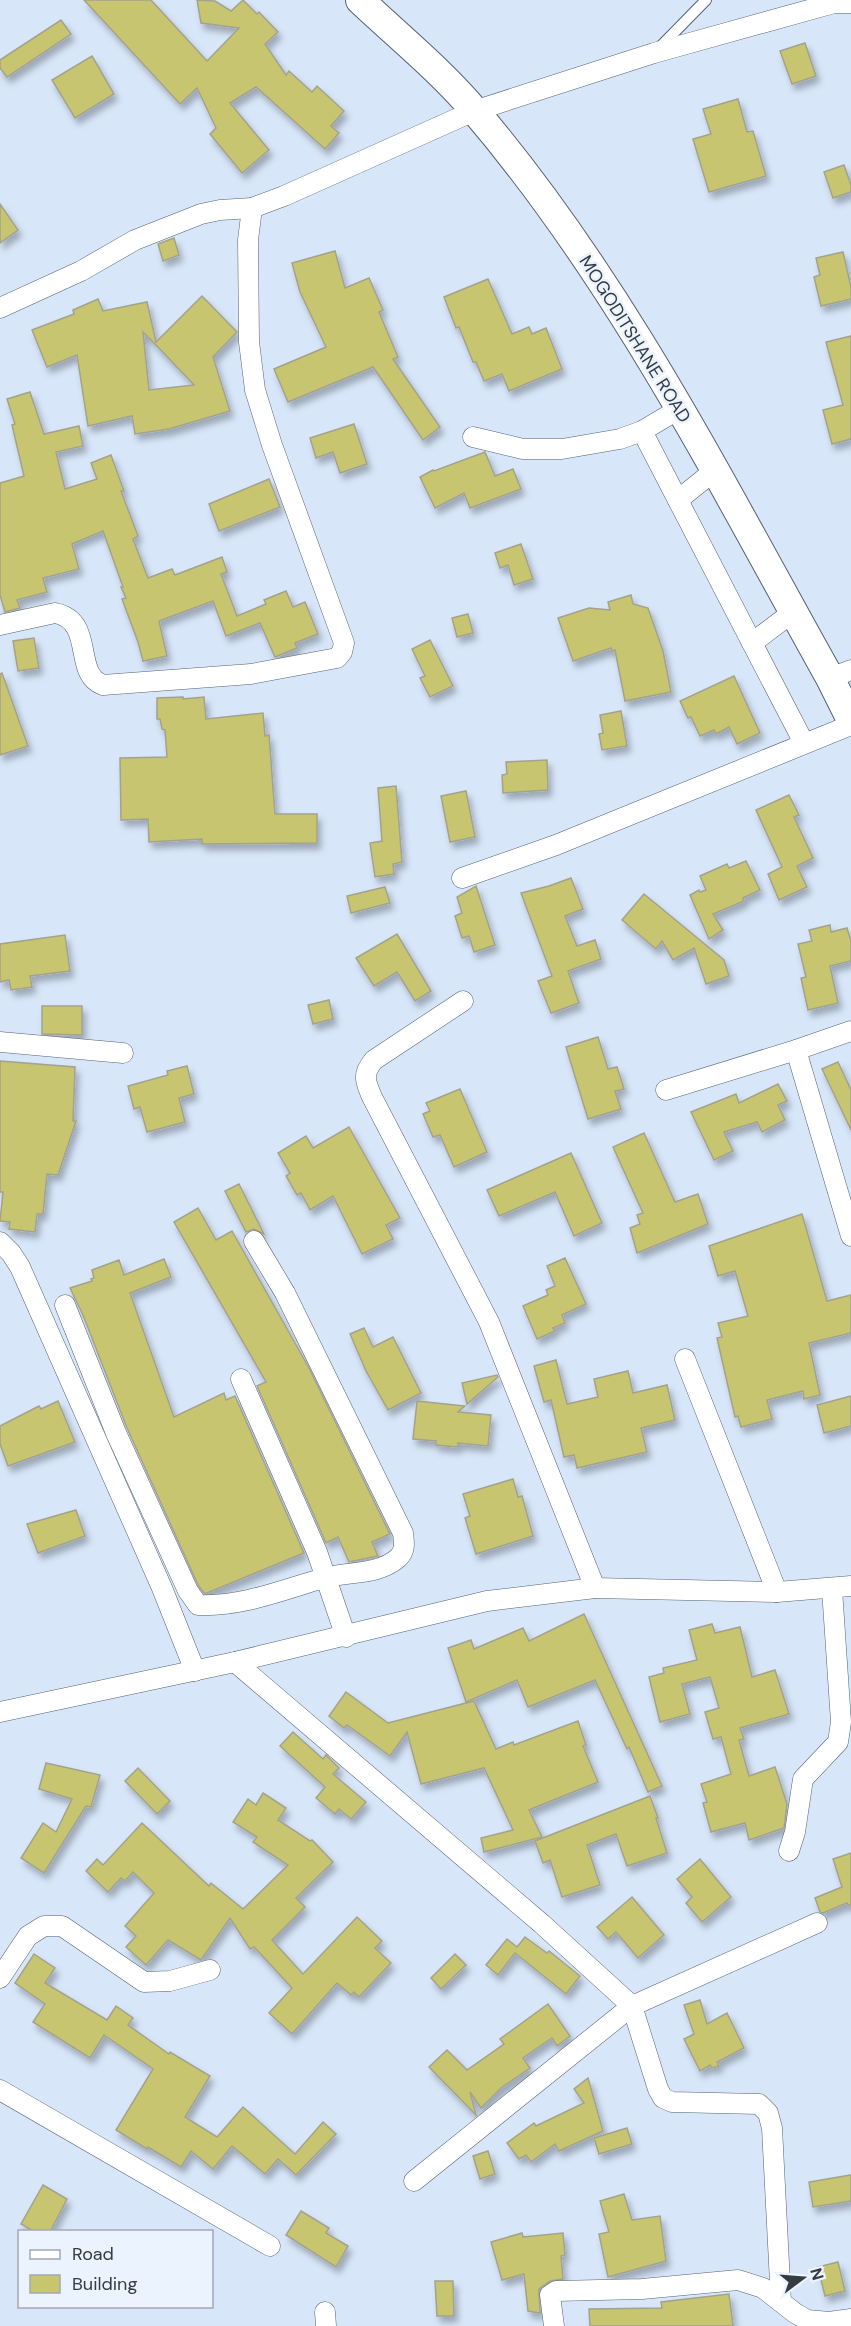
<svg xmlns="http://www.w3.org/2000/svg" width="851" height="2326" font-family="'DM Sans',sans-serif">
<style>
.building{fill:#c8c56f;stroke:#a3a28d;stroke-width:1.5;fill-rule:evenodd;filter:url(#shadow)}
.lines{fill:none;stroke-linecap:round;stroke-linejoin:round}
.service-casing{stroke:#556273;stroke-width:12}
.minor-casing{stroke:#556273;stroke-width:21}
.secondary-casing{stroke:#556273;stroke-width:30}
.service{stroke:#fff;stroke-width:10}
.minor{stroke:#fff;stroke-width:20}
.secondary{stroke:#fff;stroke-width:28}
.labels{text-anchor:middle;stroke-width:5;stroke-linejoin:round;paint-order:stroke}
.street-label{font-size:18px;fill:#353b42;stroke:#eaf3fe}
</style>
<defs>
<filter id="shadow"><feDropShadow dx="3.5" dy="6" stdDeviation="3" flood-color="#0004"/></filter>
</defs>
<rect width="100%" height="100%" fill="#d7e6f9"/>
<g class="building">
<path d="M84,0H151L207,61L239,28L201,23L197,0L215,1L231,11L243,0L257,14L259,12L278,32L265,44L286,75L289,71L312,92L317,86L344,111L331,126L339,133L325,149L256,87L230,103L269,150L242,173L210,134L216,128L197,88L180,104Z"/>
<path d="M61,20L71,34L7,77L0,68V60Z"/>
<path d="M805,43L816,76L792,84L780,51Z"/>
<path d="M92,56L114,94L75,118L52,80Z"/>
<path d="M738,99L747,132L753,131L766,176L709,192L693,139L711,134L703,109Z"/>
<path d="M844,165L851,185V192L833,198L824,172Z"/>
<path d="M0,204L18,230L0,243Z"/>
<path d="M174,238L179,255L163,261L158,244Z"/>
<path d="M335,251L345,288L369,278L383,310L379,312L398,357L393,359L440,427L423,440L373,367L288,402L274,369L326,347L300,292L292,263Z"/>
<path d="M843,252L851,287V299L821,306L814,277L820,275L816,258Z"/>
<path d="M488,279L512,334L529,327L532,334L546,328L562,369L509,391L502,374L484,381L476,362H473L459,327L456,328L444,297Z"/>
<path d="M202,296L237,332L213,357L230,411L169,429L135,434L132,416L88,426L77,355L47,367L32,330L74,314L73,310L98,299L103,311L147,302L156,342ZM143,332L154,343L194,385L149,390Z"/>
<path d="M851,336V439L832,444L823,410L843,405L826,342Z"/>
<path d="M30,392L44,434L79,426L83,446L56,452L65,489L97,479L91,463L111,455L124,491H121L138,536L133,539L148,578L172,569L175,575L222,557L227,572L221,574L237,616L266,604L264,600L286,591L293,607L305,602L318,634L295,643L297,648L275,657L260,623L226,636L213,601L159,621L167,656L143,661L138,642L122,599L126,598L121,587H123L103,531L72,544L79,569L43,578L47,592L17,600L20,608L5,612L0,595V483L24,476L12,425L15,424L7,399Z"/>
<path d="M354,424L367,464L340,473L333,452L316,458L310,438Z"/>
<path d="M485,452L495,476L513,469L521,489L470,508L464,493L435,508L420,477L433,470L434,471Z"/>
<path d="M269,479L280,507L219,531L209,504Z"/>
<path d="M521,544L533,579L514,585L508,565L500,568L495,553Z"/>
<path d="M631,595L633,604L648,608L663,651L671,692L625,701L615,650L612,651L611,648L573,661L558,618L589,608L610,610L608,602Z"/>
<path d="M468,614L473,633L457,637L452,618Z"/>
<path d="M34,638L39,668L18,671L13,641Z"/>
<path d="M430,640L453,686L430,697L420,678L425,676L412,649Z"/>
<path d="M2,673L28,746L0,755V674Z"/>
<path d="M734,676L760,733L737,744L729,727L716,734L714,730L700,736L691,717L688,718L680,701Z"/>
<path d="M183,697V699L204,697L206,719L263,713L265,736L269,735L275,814H317V843L202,844V839L149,842L148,819L121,820L120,758L167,757L165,730L162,729L160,719H157V698Z"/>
<path d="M621,711L627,746L602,750L599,734L603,733L600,715Z"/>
<path d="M547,760L548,790L503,793L502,775L507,774L506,762Z"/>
<path d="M396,786L402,862L393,864L394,874L375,877L370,843L382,841L378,788Z"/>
<path d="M466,791L475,837L450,842L441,796Z"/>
<path d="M789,795L799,815L794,817L813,858L797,866L807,887L779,900L768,874L782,867L756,810Z"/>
<path d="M746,861L760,890L743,898L744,901L713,914L723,930L709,939L690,895L699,890L700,892L706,890L700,876L727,864L729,868Z"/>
<path d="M571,878L583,909L565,916L577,946L595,940L601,959L568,971L579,1003L551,1013L538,981L552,976L521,893L549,886Z"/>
<path d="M476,886L495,945L474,952L469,936L462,938L455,916L462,913L457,897Z"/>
<path d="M385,887L390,903L351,913L347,896Z"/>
<path d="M644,894L724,960L729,976L706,984L694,948L673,960L662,941L656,949L622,920Z"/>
<path d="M830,925L831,932L847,928L851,941V961L830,966L838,1003L808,1010L801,978L806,977L798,944L812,941L809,930Z"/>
<path d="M397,934L431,991L415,1001L397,972L374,986L356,958Z"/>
<path d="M65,935L70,971L30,976L32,987L11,990L9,980L0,982V944Z"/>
<path d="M329,1000L333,1019L313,1024L308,1005Z"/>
<path d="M42,1006H82V1035L42,1034Z"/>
<path d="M598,1037L608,1069L617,1067L624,1089L615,1091L621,1109L588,1119L566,1047Z"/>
<path d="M0,1061L75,1067L73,1121H76L58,1175L47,1174L43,1214H37L35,1232L9,1229L10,1222L0,1221L3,1192H0Z"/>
<path d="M838,1062L851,1090V1130L822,1069Z"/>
<path d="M187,1066L194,1094L179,1098L185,1122L147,1132L140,1107L134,1109L128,1086L168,1075L167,1071Z"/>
<path d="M778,1084L787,1101L778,1105L785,1120L762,1132L757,1122L724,1132L733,1151L714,1160L691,1112L736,1094L739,1103Z"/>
<path d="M460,1089L487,1152L454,1167L440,1135L433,1137L423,1114L430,1111L426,1103Z"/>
<path d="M349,1127L400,1218L386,1225L393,1239L362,1254L333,1196L310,1210L301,1193L297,1195L286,1176L290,1173L278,1153L306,1136L313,1148Z"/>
<path d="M644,1133L675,1202L698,1194L708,1224L637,1253L630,1228L640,1224L637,1215L643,1213L613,1147Z"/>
<path d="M571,1153L602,1223L574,1236L555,1192L499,1216L487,1190Z"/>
<path d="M239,1184L264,1234L254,1229L246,1232L225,1191Z"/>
<path d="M198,1208L216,1240L232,1231L309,1368L390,1534L372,1542L378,1556L349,1562L338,1537L326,1543L257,1386L266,1382L174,1222Z"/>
<path d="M802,1214L827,1301L851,1295V1333L809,1343L820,1395L804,1399L803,1391L767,1400L772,1419L741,1427L738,1416L735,1417L717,1338L722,1337L718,1323L748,1316L735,1271L718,1276L709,1246Z"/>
<path d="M565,1258L586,1304L562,1315L565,1323L553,1328L555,1331L537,1339L523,1306L548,1295L546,1290L555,1286L547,1266Z"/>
<path d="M164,1259L171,1277L130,1293L174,1417L224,1393L226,1400L235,1396L304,1553L207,1593H204L198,1585L127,1428L83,1315L70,1288L92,1281L91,1279L94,1278L92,1270L119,1260L124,1275Z"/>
<path d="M364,1328L373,1347L393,1337L421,1393L388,1410L366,1371L350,1334Z"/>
<path d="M556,1360L567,1404L598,1397L594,1379L628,1371L633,1393L667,1385L675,1420L641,1428L647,1452L577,1468L574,1455L564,1457L551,1400L544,1402L534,1366Z"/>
<path d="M497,1375L498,1377L467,1404L462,1383Z"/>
<path d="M851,1396V1426L824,1433L817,1405Z"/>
<path d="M58,1401L75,1442L8,1466L0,1444V1426L39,1406L41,1409Z"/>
<path d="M417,1401L465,1406L458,1412L491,1415L488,1446L458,1443V1447L436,1445V1441L413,1439Z"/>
<path d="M513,1479L518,1497L522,1496L533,1536L476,1554L465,1518L470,1516L463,1494Z"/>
<path d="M76,1510L85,1536L38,1553L27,1524Z"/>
<path d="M584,1614L662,1786L648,1792L629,1747L627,1749L595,1680L528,1707L517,1680L466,1702L448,1648L471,1640L474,1649L523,1628L529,1641Z"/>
<path d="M712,1624L715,1633L740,1627L752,1677L775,1670L789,1714L740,1728L744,1739L739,1740L749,1776L775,1767L787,1804L784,1828L749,1840L745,1823L711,1832L703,1803L707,1802L701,1784L731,1774L721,1737L713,1739L705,1712L719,1708L710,1677L682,1684L690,1714L660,1722L649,1677L664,1673L663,1668L697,1660L689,1630Z"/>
<path d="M346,1692L388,1723L474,1701L496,1749L513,1742L514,1745L578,1721L586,1745L583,1746L598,1782L529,1810L542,1837L484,1852L481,1838L513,1830L484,1768L421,1784L407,1732L390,1756L347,1725L344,1728L329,1716Z"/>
<path d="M293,1732L323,1759L326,1755L339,1768L333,1774L366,1802L351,1819L339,1809L335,1814L316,1798L325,1787L280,1746Z"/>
<path d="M46,1763L100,1775L91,1807L86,1806L44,1873L21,1858L43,1823L56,1832L72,1799L39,1789Z"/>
<path d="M138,1768L170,1801L157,1814L125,1781Z"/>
<path d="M263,1793L286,1808L278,1820L310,1841L312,1840L333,1862L296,1898L305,1907L272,1940L303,1974L357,1917L382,1941L375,1948L391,1963L359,1997L354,1992L351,1995L337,1983L292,2034L269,2013L292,1988L254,1947L250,1949L230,1918L201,1960L168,1940L146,1965L126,1947L136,1936L125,1926L154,1893L133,1872L125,1881L121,1878L108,1892L86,1871L97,1859L103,1865L142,1823L209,1886L211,1883L243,1909L288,1865L253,1842L257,1837L233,1822L248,1799L256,1805Z"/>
<path d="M650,1796L658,1818H656L667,1853L627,1866L616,1834L587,1845L600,1885L562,1897L550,1860L543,1863L535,1841Z"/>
<path d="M851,1853V1905H848L847,1903L823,1913L820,1912L815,1898L842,1887L833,1859Z"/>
<path d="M700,1859L731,1897L702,1922L686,1903L692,1897L677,1879Z"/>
<path d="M632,1897L664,1935L638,1958L616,1932L608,1939L597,1927Z"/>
<path d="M525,1937L547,1953L549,1951L580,1976L566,1994L515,1953L498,1975L486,1965L507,1939L517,1947Z"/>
<path d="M34,1954L55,1968L45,1983L107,2020L116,2006L133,2018L128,2025L169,2054L170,2052L210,2076L185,2117L217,2137L243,2107L295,2154L323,2122L336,2134L296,2175L278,2159L265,2174L232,2146L213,2169L191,2151L181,2167L148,2147L147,2149L116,2130L153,2069L104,2035L90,2058L33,2022L45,2004L15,1983Z"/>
<path d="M455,1954L466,1965L441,1989L431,1978Z"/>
<path d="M700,2000L707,2024L727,2013L744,2048L717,2062L719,2066L712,2068L710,2065L700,2071L684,2039L694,2034L684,2005Z"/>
<path d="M548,2004L570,2036L557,2046L552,2038L523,2058L530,2068L501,2088L481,2108L470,2092L476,2115L429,2067L447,2050L467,2070L504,2044L500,2039Z"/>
<path d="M588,2078L603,2131L559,2151L555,2144L531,2162L526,2155L519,2159L507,2143L534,2123L536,2126L584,2103L574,2089Z"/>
<path d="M627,2128L632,2144L599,2154L594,2138Z"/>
<path d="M488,2151L495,2174L480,2179L473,2156Z"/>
<path d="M851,2175V2201L813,2207L809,2182Z"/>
<path d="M43,2185L67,2199L50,2232H35L21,2224Z"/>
<path d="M624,2194L632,2220L660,2216L666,2261L608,2277L599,2234L609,2232L600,2201Z"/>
<path d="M301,2211L329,2228L326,2233L348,2246L336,2267L286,2235Z"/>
<path d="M522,2233L523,2237L563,2233L565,2255L561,2256L563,2279L550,2281L539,2289L540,2313L528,2311L524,2274L502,2280L491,2242Z"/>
<path d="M838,2262L845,2291L825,2296L818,2267Z"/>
<path d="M435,2281H453L454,2316H437Z"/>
<path d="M729,2294L733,2326H590L589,2309L662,2308L661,2302Z"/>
</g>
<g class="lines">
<defs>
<path id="service" d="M658,49L706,0"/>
<g id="minor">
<path d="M0,308L81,271L135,240L201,214L220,210L252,208"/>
<path d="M642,431L804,743"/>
<path d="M473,437L523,449H562L620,439L642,431L679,409"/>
<path d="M678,500L714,471"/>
<path d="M0,625L55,613C96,621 72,674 103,685L251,674L337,658L342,652L344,643L272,445L255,390L249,342L248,240L252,208L284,196L474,111L654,53L834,3H851"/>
<path d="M752,643L793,612"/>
<path d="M830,678L851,670"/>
<path d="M462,878L556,845L851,725"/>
<path d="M463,1001L374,1060C362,1074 365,1081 372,1097L489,1322L595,1588"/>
<path d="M0,1042L123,1053"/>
<path d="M796,1050L851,1236"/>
<path d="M666,1090L796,1050L851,1031"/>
<path d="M0,1242L11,1253L20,1267L162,1588L195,1671"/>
<path d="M65,1305L116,1433L188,1591L198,1605C242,1607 282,1590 324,1578C348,1571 377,1576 398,1558C406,1551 404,1541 403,1533L285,1293L254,1241"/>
<path d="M685,1359L777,1592"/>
<path d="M241,1379L317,1552L346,1637"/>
<path d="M235,1662L542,1924L632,2006L817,1923"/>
<path d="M0,1712L235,1662L487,1601L595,1588L777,1592L851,1586"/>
<path d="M789,1851L795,1832L803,1779L838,1742L841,1722L832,1589"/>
<path d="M0,1978L28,1936L44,1926H62L144,1982L170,1981L210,1970"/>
<path d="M0,2090L270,2246"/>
<path d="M414,2181L632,2006L658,2089L663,2098L672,2102L759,2104L768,2113L772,2128L781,2302"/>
<path d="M325,2312L326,2326"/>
<path d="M554,2326L550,2295L556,2291L642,2289L738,2280L763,2288L795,2313L807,2320L829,2322L851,2319"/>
</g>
<path id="secondary" d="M360,0C398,36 440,70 474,110C620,281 721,483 830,678L851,720"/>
</defs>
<use href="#service" class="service-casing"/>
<use href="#minor" class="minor-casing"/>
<use href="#secondary" class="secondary-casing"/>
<use href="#service" class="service"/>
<use href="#minor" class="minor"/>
<use href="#secondary" class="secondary"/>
</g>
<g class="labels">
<g class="street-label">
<text transform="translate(635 339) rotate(58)" y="6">MOGODITSHANE ROAD</text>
</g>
</g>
<rect x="18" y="2230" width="195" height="78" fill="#eaf3fe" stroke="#a2a9b3" stroke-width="1.5"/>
<rect x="30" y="2250" width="30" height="9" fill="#ffffff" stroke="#a2a9b3" stroke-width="1.5"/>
<text x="72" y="2260" font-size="18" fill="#353b42">Road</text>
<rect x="30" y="2275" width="30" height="18" fill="#c8c56f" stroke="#a2a9b3" stroke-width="1.5"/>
<text x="72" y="2290" font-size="18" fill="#353b42">Building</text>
<g transform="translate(803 2278) rotate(74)" stroke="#eaf3fe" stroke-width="4.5" paint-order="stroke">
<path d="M0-4.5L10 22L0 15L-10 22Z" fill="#353b42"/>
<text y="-9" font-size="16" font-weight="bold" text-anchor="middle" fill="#353b42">N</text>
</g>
</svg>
